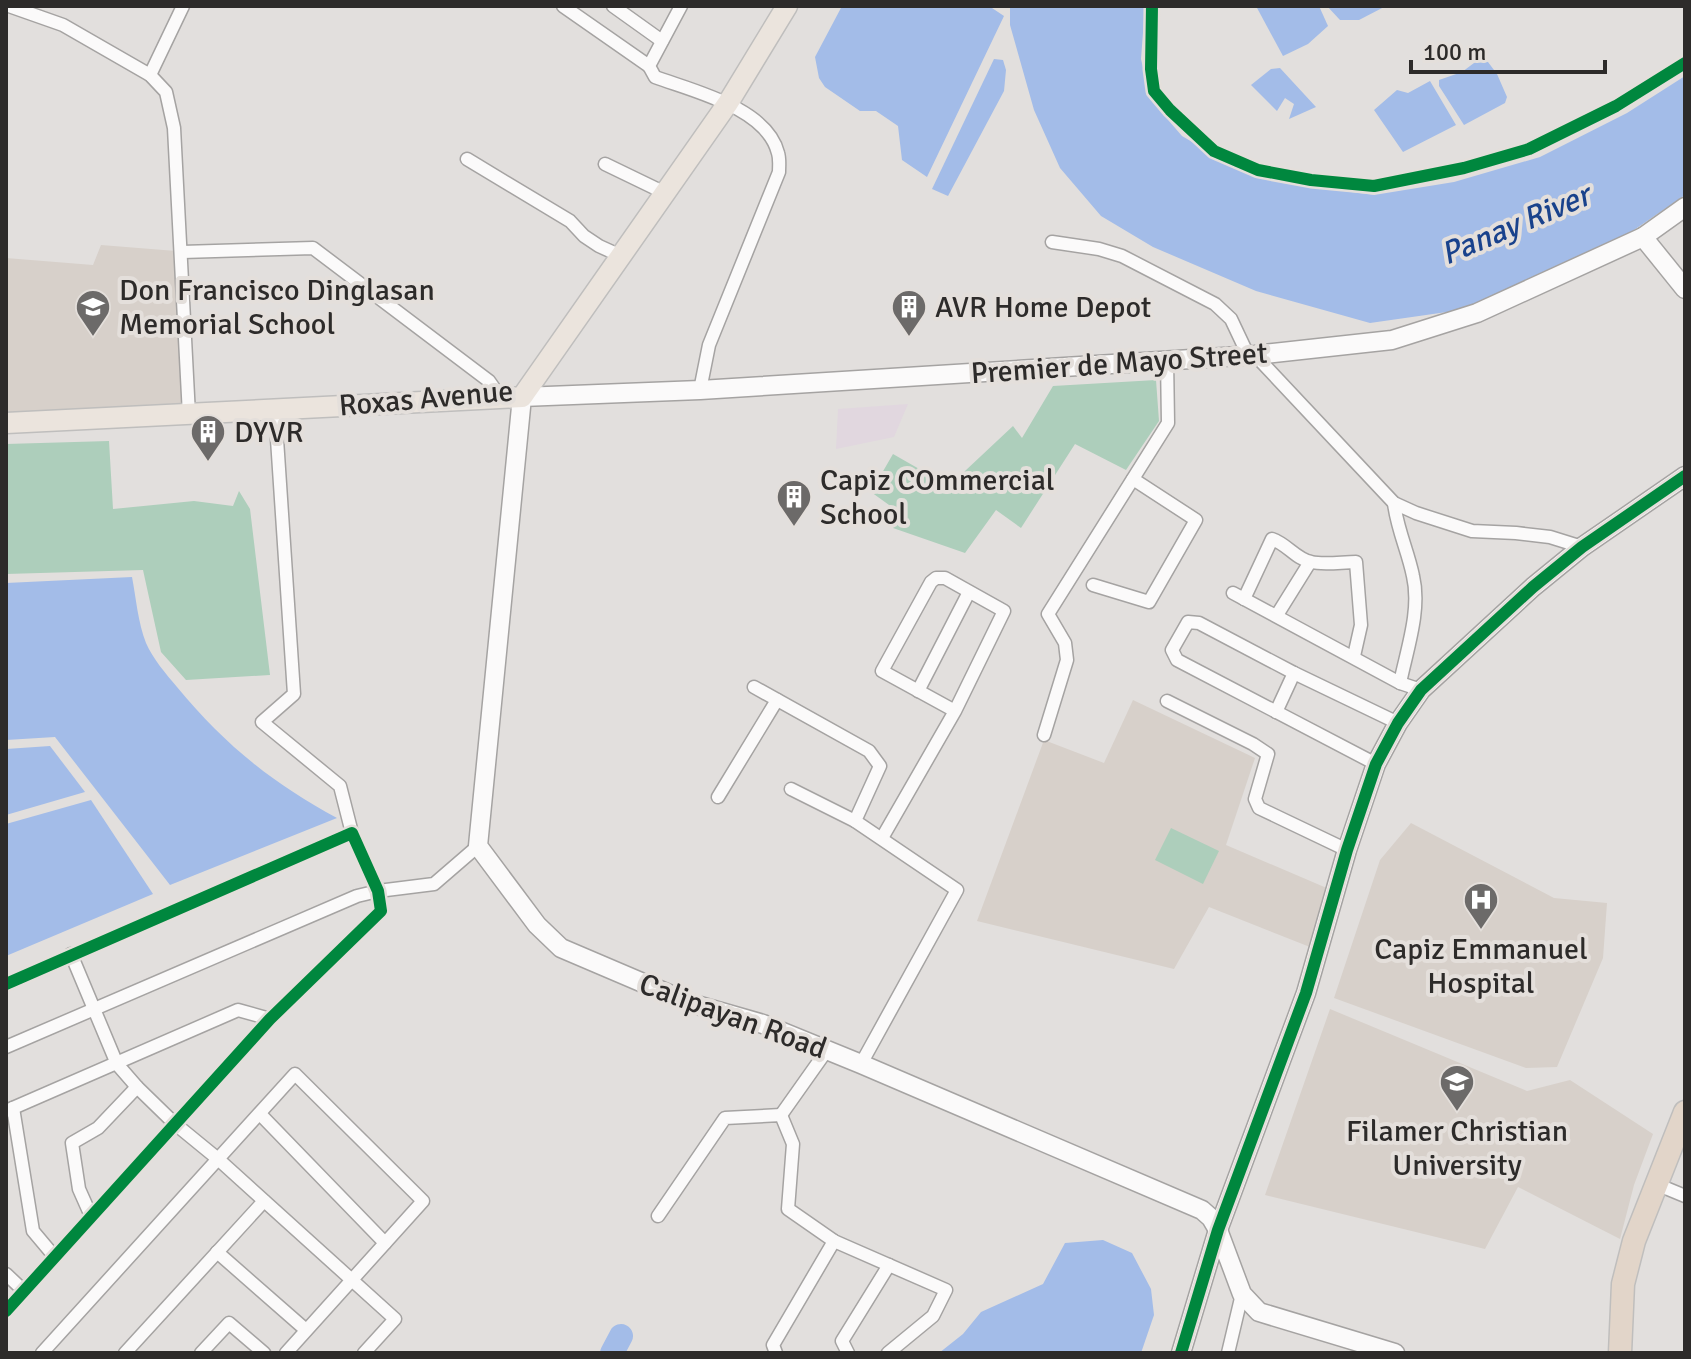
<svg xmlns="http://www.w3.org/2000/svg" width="1691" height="1359" font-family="Signika,sans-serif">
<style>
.commercial{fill:#e1d7df}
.built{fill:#d7d0ca}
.green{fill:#adcebb}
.water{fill:#a3bce8}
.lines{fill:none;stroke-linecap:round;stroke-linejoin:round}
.river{stroke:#a3bce8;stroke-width:24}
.street-casing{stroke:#a5a3a2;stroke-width:15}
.secondary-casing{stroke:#a5a3a2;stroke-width:21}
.primary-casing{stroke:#bfbebd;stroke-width:23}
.highway-casing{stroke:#bfbebd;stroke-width:25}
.street{stroke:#fbfafa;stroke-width:12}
.secondary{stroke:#fbfafa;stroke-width:18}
.primary{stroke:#ebe4dd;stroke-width:20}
.highway{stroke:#e2d5c9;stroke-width:22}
.cycleway-casing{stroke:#e4dfdb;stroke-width:17}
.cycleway{stroke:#00873e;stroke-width:12}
.labels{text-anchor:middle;stroke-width:8;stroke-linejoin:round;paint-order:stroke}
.poi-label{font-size:30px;fill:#2d2b2a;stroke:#e4dfdb;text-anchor:start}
.street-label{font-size:30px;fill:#2d2b2a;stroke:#e4dfdb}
.water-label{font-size:32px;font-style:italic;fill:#19428c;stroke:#e4dfdb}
</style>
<rect width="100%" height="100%" fill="#e2dfdd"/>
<path class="commercial" d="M908,404L894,437L836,449L838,409Z"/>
<g class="built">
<path d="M101,245L176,251L184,411L6,418V258L93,265Z"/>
<path d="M1133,700L1255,758L1226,845L1329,889L1310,947L1209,907L1174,969L977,921L1044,740L1104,763Z"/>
<path d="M1411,823L1554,898L1607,903L1603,958L1557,1067L1526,1068L1334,998L1380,860Z"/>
<path d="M1330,1009L1527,1091L1570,1080L1653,1134L1634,1185L1620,1239L1518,1187L1485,1249L1265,1195Z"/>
</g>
<g class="green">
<path d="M1156,380L1159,421L1126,470L1075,444L1021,528L996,510L965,553L893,528L896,510L871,492L893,454L949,486L1013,426L1022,438L1053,386Z"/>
<path d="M109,441L113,509L194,501L233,506L239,491L250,509L270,675L186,680L161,652L143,570L6,574V444Z"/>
<path d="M1171,828L1219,851L1203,884L1155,860Z"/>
</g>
<g class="water">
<path d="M842,6H989L1004,16L927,177L902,160L898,126L876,111H860L825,87L819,78L815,57Z"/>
<path d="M1010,6H1145L1141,59L1150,99L1182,136L1228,163L1284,183L1374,195L1454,182L1540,157L1627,113L1685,76V195L1615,243L1475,308L1370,323L1256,291L1153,247L1101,216L1060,168L1034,110L1010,25Z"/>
<path d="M1256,6H1319L1328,26L1308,44L1283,56Z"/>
<path d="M1327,6H1386L1359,20H1340Z"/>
<path d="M994,59L1003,60L1006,70L1004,91L948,196L932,189Z"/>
<path d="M1478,60L1488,62L1497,74L1507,97L1505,103L1464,125L1439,86V80L1462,72Z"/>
<path d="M1280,68L1316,107L1289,119L1294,104L1285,98L1277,111L1251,85L1271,69Z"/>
<path d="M1430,81L1456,125L1403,152L1374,110L1397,90L1408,93Z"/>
<path d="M132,577C136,598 138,623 146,643C153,659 166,674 177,687C224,744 272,783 337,818L170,885L55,737L6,740V583Z"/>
<path d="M50,746L85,792L6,815V749Z"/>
<path d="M91,800L153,894L6,956V824Z"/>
<path d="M1103,1240L1132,1253L1151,1289L1154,1315L1141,1353H939L963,1334L981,1312L1043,1284L1065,1243Z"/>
</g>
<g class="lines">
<path class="river" d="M612,1353L621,1336"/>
<defs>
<g id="street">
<path d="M9,6L63,25L150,75L166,92L174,128L189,415"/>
<path d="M563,6L649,66"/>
<path d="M613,6L662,41"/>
<path d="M681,6L649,66L655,77C693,91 767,108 778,153C780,159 779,166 779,172L709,345L700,390"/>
<path d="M1152,6L1151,69L1154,91L1170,110L1214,151L1258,170L1311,180L1374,186L1464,168L1529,149L1616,106L1685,63"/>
<path d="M150,75L183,6"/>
<path d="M467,159L570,221L584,236L599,246L621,256"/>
<path d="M605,164L665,193"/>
<path d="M1052,242L1099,249L1122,256L1215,304L1231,319L1248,355"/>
<path d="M182,252L313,248L489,381L501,398"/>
<path d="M1255,355L1394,503L1416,513L1472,531L1516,533L1550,537L1582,547"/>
<path d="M275,409L294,694L262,722L340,786L352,833"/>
<path d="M1394,503C1397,529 1408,551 1413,576C1421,610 1407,649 1400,683"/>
<path d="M1093,585L1149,602L1196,520L1133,479"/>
<path d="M1233,593L1400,683L1421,690"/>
<path d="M1244,599L1272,539C1287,544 1296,559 1311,562C1324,565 1342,562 1356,562L1361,625L1354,656"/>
<path d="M1277,615L1310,562"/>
<path d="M754,687L869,751L880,766L855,821L957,890L861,1064"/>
<path d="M918,691L969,592"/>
<path d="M1167,701L1253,744L1268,754L1255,799L1259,808L1347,850"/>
<path d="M1276,712L1294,673"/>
<path d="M1044,735L1067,660L1065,643L1048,614L1168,423L1167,359"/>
<path d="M1376,764L1177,660L1172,650L1188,622L1199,623L1294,673L1398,723"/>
<path d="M791,789L855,821"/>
<path d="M718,797L777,700"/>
<path d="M882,838L955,711L1004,611L945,578H936L931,582L882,671L955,711"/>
<path d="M71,954L117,1064L137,1087L174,1123L218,1159L395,1319L364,1353"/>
<path d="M6,984L352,833L378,891L381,911L270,1019L6,1311"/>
<path d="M6,1047L357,896L378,891L434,884L478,846"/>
<path d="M13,1108L33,1231L54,1256"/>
<path d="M6,1111L238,1010L270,1019"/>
<path d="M260,1114L385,1243"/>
<path d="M781,1115L827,1050"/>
<path d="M1656,1184L1685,1196"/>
<path d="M91,1216L79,1189L72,1143L98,1128L137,1087"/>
<path d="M658,1216L725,1118L781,1115L793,1144L788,1209L834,1241L946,1290L933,1316L888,1353"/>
<path d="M217,1252L306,1330"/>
<path d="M6,1274L24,1291"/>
<path d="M42,1353L295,1074L423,1201L286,1353"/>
<path d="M125,1353L264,1201"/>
<path d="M201,1353L229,1323L264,1353"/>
<path d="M776,1353L773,1345L834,1241"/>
<path d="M848,1353L842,1341L889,1265"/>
<path d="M1228,1353L1242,1294"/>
</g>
<g id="secondary">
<path d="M1643,237L1685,289"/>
<path d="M1181,1353L1218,1230L1306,993L1347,850L1376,764L1398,723L1421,690L1533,587L1582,547L1685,476"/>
<path d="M1395,1353L1259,1312L1242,1294L1218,1230L1211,1218L1202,1210L861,1064L763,1024L690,1003L561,948L537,925L478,846L522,397L700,390L1255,355L1392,340L1477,313L1643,237L1685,207"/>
</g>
<path id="primary" d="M6,423L522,397L728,103L787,6"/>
<path id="highway" d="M1620,1353L1623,1284L1634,1241L1685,1112"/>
</defs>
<use href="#street" class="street-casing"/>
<use href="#secondary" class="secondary-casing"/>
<use href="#primary" class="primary-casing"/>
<use href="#highway" class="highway-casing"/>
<use href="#street" class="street"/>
<use href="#secondary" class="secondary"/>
<use href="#primary" class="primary"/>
<use href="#highway" class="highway"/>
<defs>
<g id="cycleway">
<path d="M1152,6L1151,69L1154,91L1170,110L1214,151L1258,170L1311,180L1374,186L1464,168L1529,149L1616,106L1685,63"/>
<path d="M6,984L352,833L378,891L381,911L270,1019L6,1311"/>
<path d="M1181,1353L1218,1230L1306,993L1347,850L1376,764L1398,723L1421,690L1533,587L1582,547L1685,476"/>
</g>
</defs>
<use href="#cycleway" class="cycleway-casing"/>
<use href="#cycleway" class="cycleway"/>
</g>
<defs>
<symbol id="school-pin" viewBox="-11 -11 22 30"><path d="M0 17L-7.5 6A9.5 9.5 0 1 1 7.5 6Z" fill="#6c6a69" stroke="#e4dfdb"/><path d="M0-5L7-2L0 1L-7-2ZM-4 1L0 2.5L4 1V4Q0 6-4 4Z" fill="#fff"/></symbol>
<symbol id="building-pin" viewBox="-11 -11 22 30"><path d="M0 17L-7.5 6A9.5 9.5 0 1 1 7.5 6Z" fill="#6c6a69" stroke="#e4dfdb"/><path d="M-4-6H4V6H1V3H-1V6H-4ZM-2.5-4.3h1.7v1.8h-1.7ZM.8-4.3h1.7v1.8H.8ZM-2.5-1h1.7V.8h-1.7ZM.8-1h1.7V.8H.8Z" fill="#fff"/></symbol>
<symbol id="hospital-pin" viewBox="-11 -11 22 30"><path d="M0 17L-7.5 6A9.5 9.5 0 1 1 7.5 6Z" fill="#6c6a69" stroke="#e4dfdb"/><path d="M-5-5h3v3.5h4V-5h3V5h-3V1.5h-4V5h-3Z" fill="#fff"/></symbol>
<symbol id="university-pin" viewBox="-11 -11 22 30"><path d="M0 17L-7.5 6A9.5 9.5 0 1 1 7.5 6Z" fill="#6c6a69" stroke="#e4dfdb"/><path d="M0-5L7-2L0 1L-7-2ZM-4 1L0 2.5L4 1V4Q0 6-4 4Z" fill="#fff"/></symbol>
</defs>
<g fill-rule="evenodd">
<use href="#school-pin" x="73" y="287" width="40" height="54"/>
<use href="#building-pin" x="889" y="287" width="40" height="54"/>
<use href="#building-pin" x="188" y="412" width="40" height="54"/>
<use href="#building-pin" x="774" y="477" width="40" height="54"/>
<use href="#hospital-pin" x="1461" y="880" width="40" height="54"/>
<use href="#university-pin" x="1437" y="1062" width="40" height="54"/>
</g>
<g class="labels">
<g class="poi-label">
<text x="119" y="300">Don Francisco Dinglasan<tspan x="119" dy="34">Memorial School</tspan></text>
<text x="935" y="317">AVR Home Depot</text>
<text x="234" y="442">DYVR</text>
<text x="820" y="490">Capiz COmmercial<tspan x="820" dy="34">School</tspan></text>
<text x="1481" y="959" text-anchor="middle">Capiz Emmanuel<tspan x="1481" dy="34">Hospital</tspan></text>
<text x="1457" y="1141" text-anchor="middle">Filamer Christian<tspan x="1457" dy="34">University</tspan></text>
</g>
<g class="street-label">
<text transform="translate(1119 363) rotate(-4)" y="10">Premier de Mayo Street</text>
<text transform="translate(426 398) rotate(-5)" y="10">Roxas Avenue</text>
<text transform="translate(733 1016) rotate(20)" y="10">Calipayan Road</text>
</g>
<g class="water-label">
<text transform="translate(1515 224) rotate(-23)" y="11">Panay River</text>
</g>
</g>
<rect width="1691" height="1359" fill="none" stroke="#2d2b2a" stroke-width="16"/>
<path d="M1411 60v12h194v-12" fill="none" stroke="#2d2b2a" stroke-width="4"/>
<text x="1423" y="60" font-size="24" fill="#2d2b2a" stroke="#e4dfdb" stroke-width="6" paint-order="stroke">100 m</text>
</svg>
